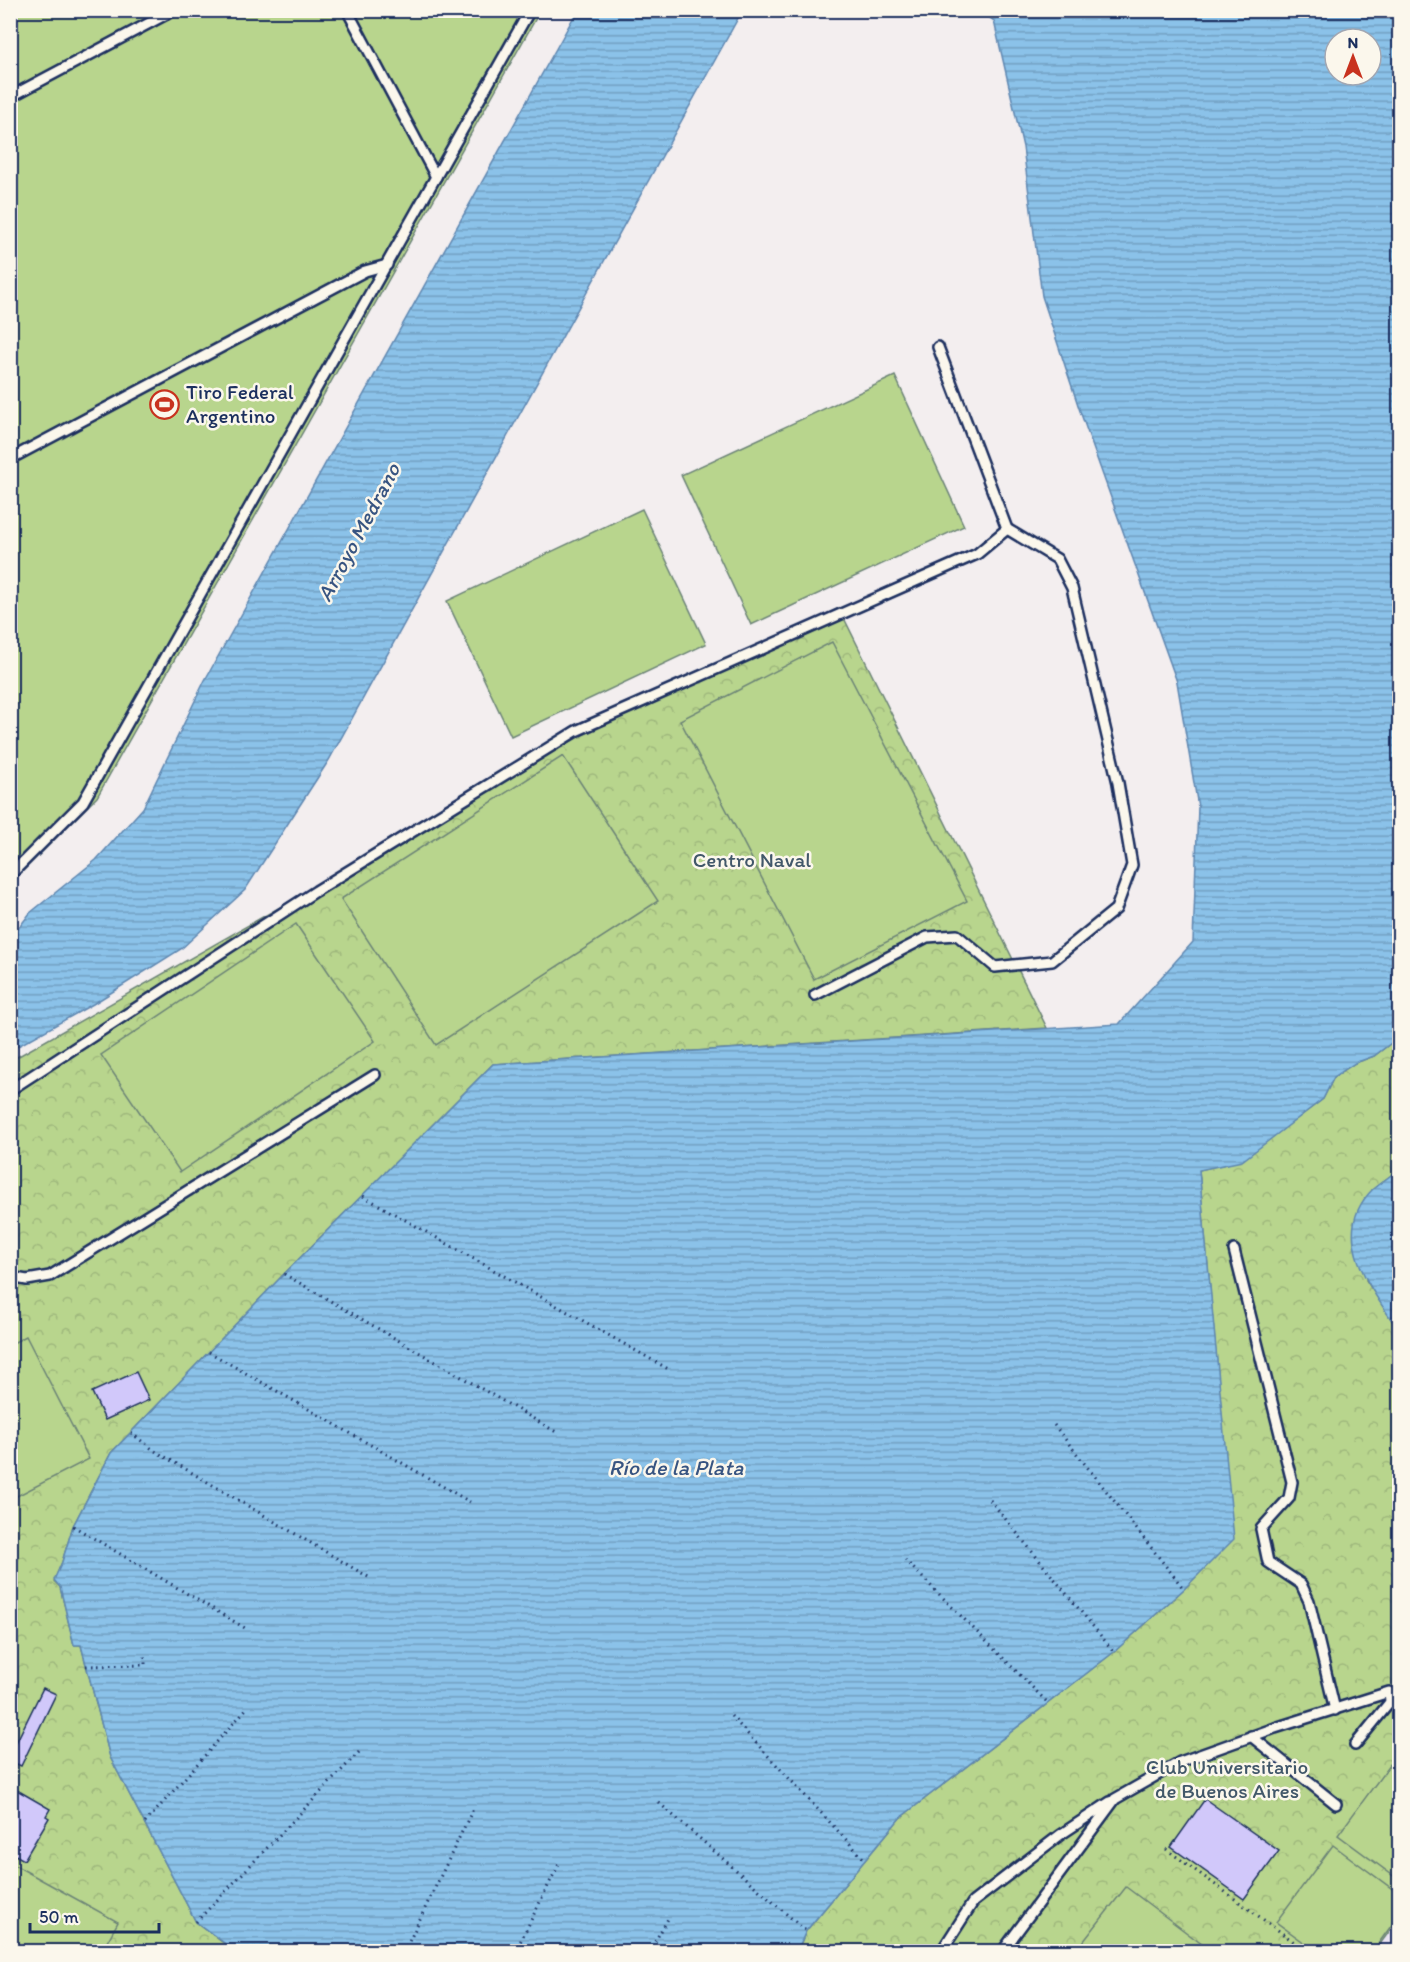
<svg xmlns="http://www.w3.org/2000/svg" width="1410" height="1962" font-family="Itim,sans-serif">
<style>
.built{fill:#e9e3f2}
.forest{fill:url(#forest-crowns);stroke:#6a8276;stroke-width:1.5}
.pitch{fill:#b8d58d;stroke:#6a8276;stroke-width:1.5}
.water{fill:url(#water-rules);stroke:#5e87b1;stroke-width:1.5;fill-rule:evenodd}
.building{fill:#d1c8fa;stroke:#1b2f5e;stroke-width:1.5}
.lines{fill:none;stroke-linecap:round;stroke-linejoin:round}
.lane-casing{stroke:#1b2f5e;stroke-width:14}
.path{stroke:#1b2f5e;stroke-width:3;stroke-dasharray:1.5 4.5;stroke-linecap:butt}
.lane{stroke:#fbf7ec;stroke-width:9}
.labels{text-anchor:middle;stroke-width:5;stroke-linejoin:round;paint-order:stroke}
.poi-label{font-size:21px;fill:#1b2f5e;stroke:#fbf7ec;text-anchor:start}
.park-label{font-size:21px;fill:#42586a;stroke:#fbf7ec}
.water-label{font-size:22px;font-style:italic;fill:#375481;stroke:#fbf7ec}
</style>
<defs>
<pattern id="forest-crowns" width="20" height="18" patternUnits="userSpaceOnUse" patternTransform="scale(1.5)"><rect width="20" height="18" fill="#b8d58d"/><path d="M2 6a3 3 0 1 1 6 0M12 15a3 3 0 1 1 6 0" fill="none" stroke="#9eb77c"/></pattern>
<pattern id="water-rules" width="6" height="5" patternUnits="userSpaceOnUse" patternTransform="scale(1.5)"><rect width="6" height="5" fill="#8bc2e9"/><path d="M0 2.5h6" fill="none" stroke="#719ec0"/></pattern>
</defs>
<rect width="100%" height="100%" fill="#f3eeef"/>
<filter id="ink" filterUnits="userSpaceOnUse"><feTurbulence type="fractalNoise" baseFrequency=".0167" numOctaves="2"/><feDisplacementMap in="SourceGraphic" scale="12" xChannelSelector="R" yChannelSelector="G"/><feConvolveMatrix kernelMatrix="1 2 1 2 8 2 1 2 1" color-interpolation-filters="sRGB"/></filter>
<g filter="url(#ink)">
<path class="built" d="M1399,1918V1951H1375Z"/>
<g class="forest">
<path d="M839,608L1047,1028L493,1064L284,1274L111,1453L73,1526L62,1562L54,1581L60,1587L74,1645H81L110,1757L196,1922L235,1952L11,1951L10,1061L582,735Z"/>
<path d="M1399,1037V1169L1372,1190L1366,1280L1399,1331V1918L1375,1951L797,1952L806,1931L900,1818L1114,1652L1184,1589L1233,1539L1199,1170L1242,1160L1323,1099L1334,1077L1355,1063L1374,1056Z"/>
</g>
<g class="pitch">
<path d="M11,11H540L97,797L11,883Z"/>
<path d="M895,376L964,526L751,625L681,475Z"/>
<path d="M642,509L706,644L511,736L447,601Z"/>
<path d="M832,642L967,901L814,979L680,720Z"/>
<path d="M563,756L658,901L436,1045L341,899Z"/>
<path d="M296,924L375,1041L180,1172L101,1055Z"/>
<path d="M26,1336L89,1459L11,1499V1344Z"/>
<path d="M1399,1752V1880L1338,1835Z"/>
<path d="M1333,1845L1399,1894V1915L1373,1951H1316L1276,1922Z"/>
<path d="M11,1863L118,1922L102,1951H11Z"/>
<path d="M1126,1887L1211,1951H1076Z"/>
</g>
<g class="water">
<path d="M577,11H742L329,760L245,890L181,949L93,1004L11,1050V938L30,913L96,860L143,808L205,680Z"/>
<path d="M980,11H1399V1037L1374,1056L1355,1063L1334,1077L1323,1099L1242,1161L1199,1170L1234,1539L1184,1589L1114,1652L900,1818L806,1931L797,1951H235L196,1922L110,1757L81,1645H74L60,1587L54,1580L62,1562L73,1526L111,1453L284,1274L493,1064L1119,1024L1193,942L1198,807L1177,682L1080,411L1042,296L1023,147L994,21ZM1335,39H1371V75H1335Z"/>
<path d="M1399,1169V1331C1372,1290 1327,1234 1373,1189C1381,1182 1391,1176 1399,1169Z"/>
</g>
<g class="building">
<path d="M136,1372L149,1400L105,1420L92,1392Z"/>
<path d="M43,1688L56,1694L21,1766L10,1761V1755Z"/>
<path d="M17,1790L50,1809L46,1816L49,1818L24,1860L10,1852V1802Z"/>
<path d="M1205,1799L1279,1851L1244,1899L1171,1847Z"/>
</g>
<g class="lines">
<defs>
<g id="lane">
<path d="M347,10L436,177"/>
<path d="M10,97L174,10"/>
<path d="M10,459L365,271L387,265"/>
<path d="M10,875L83,802L530,10"/>
<path d="M815,995L927,937L957,935L995,967L1052,961L1116,909L1132,865L1118,783L1072,588L1057,559L1007,529"/>
<path d="M10,1090L316,891L576,731L977,554L1007,529L938,347"/>
<path d="M1234,1250L1292,1482L1289,1498L1261,1529L1268,1562L1301,1584L1309,1601L1335,1710"/>
<path d="M10,1277L27,1280L50,1276L375,1075"/>
<path d="M1251,1736L1336,1804"/>
<path d="M941,1952L973,1902L1060,1835L1110,1802"/>
<path d="M1002,1952L1115,1799L1180,1762L1275,1728L1389,1692L1390,1702L1355,1745"/>
</g>
</defs>
<use href="#lane" class="lane-casing"/>
<g class="path">
<path d="M363,1196L670,1370"/>
<path d="M284,1274L558,1433"/>
<path d="M209,1352L470,1502"/>
<path d="M1054,1425L1184,1589"/>
<path d="M131,1433L155,1451L370,1578"/>
<path d="M990,1500L1114,1652"/>
<path d="M73,1526L245,1628"/>
<path d="M905,1560L1048,1703"/>
<path d="M86,1666L145,1665V1654"/>
<path d="M731,1716L865,1860"/>
<path d="M659,1803L806,1931"/>
<path d="M145,1823L247,1708"/>
<path d="M1166,1849L1308,1952"/>
<path d="M196,1922L361,1750"/>
<path d="M404,1952L473,1809"/>
<path d="M515,1952L559,1864"/>
<path d="M649,1952L669,1917"/>
</g>
<use href="#lane" class="lane"/>
</g>
</g>
<defs>
<symbol id="stadium-ring" viewBox="-11 -11 22 22"><circle r="9.5" fill="#fbf7ec" stroke="#c8321e" stroke-width="1.5"/><path d="M0-5a6.5 5 0 1 0 0 10a6.5 5 0 1 0 0-10ZM-3.5-1.8h7v3.6h-7Z" fill="#c8321e"/></symbol>
</defs>
<g fill-rule="evenodd">
<use href="#stadium-ring" x="148" y="388" width="33" height="33"/>
</g>
<g class="labels">
<g class="poi-label">
<text x="186" y="399">Tiro Federal<tspan x="186" dy="24">Argentino</tspan></text>
</g>
<g class="park-label">
<text x="752" y="867">Centro Naval</text>
<text x="1227" y="1774">Club Universitario<tspan x="1227" dy="24">de Buenos Aires</tspan></text>
</g>
<g class="water-label">
<text transform="translate(358 532) rotate(-62)" y="8">Arroyo Medrano</text>
<text x="676" y="1475">Río de la Plata</text>
</g>
</g>
<rect width="1410" height="1962" fill="none" stroke="#fbf7ec" stroke-width="36"/>
<rect x="18" y="18" width="1374" height="1926" fill="none" stroke="#1b2f5e" stroke-width="2" filter="url(#ink)"/>
<g transform="translate(1353 57)"><circle r="28" fill="#fbf7ec" stroke="#a1a7b3" stroke-width="1.5"/>
<path d="M0-4.5L10 22L0 15L-10 22Z" fill="#c8321e"/>
<text y="-9" font-size="16" font-weight="bold" text-anchor="middle" fill="#1b2f5e">N</text>
</g>
<path d="M30 1923v9h129v-9" fill="none" stroke="#1b2f5e" stroke-width="3"/>
<text x="39" y="1923" font-size="18" fill="#1b2f5e" stroke="#fbf7ec" stroke-width="4.5" paint-order="stroke">50 m</text>
</svg>
